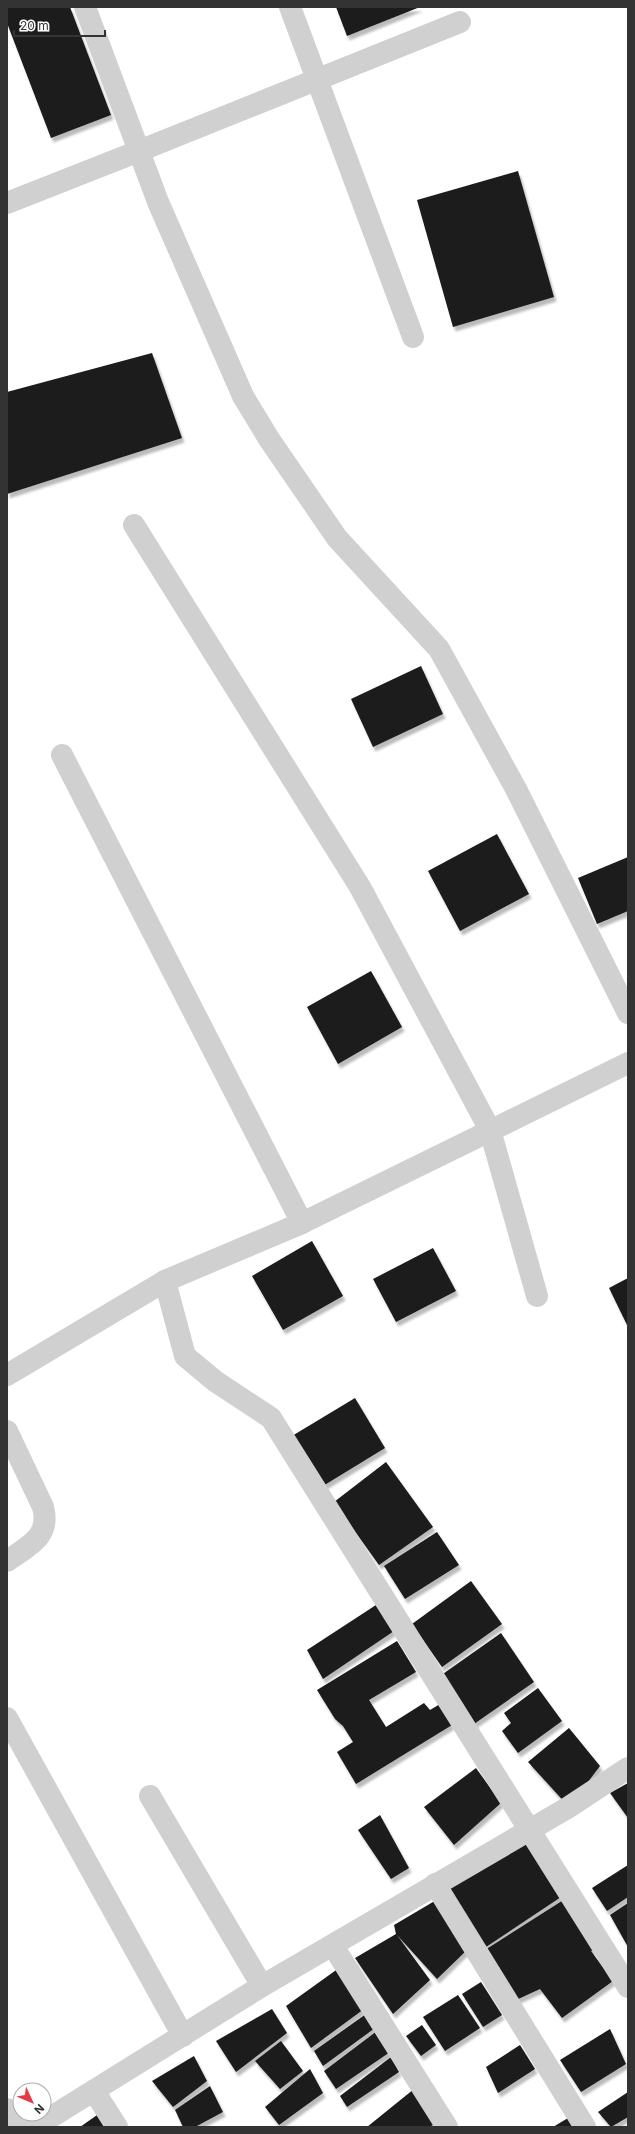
<svg xmlns="http://www.w3.org/2000/svg" width="635" height="2134" font-family="Inter,sans-serif">
<style>
.building{fill:#1a1a1a;filter:url(#shadow)}
.lines{fill:none;stroke-linecap:round;stroke-linejoin:round}
.street{stroke:#d0d0d0;stroke-width:22}
</style>
<defs>
<filter id="shadow"><feDropShadow dx="2.5" dy="4.5" stdDeviation="1" flood-color="#0004"/></filter>
</defs>
<rect width="100%" height="100%" fill="#fff"/>
<g class="building">
<path d="M7,7H70L111,115L51,138L7,23Z"/>
<path d="M336,7H420L347,36Z"/>
<path d="M518,171L554,297L453,327L417,200Z"/>
<path d="M152,353L182,438L7,494V392Z"/>
<path d="M421,666L443,714L373,747L351,699Z"/>
<path d="M497,834L529,894L460,931L428,871Z"/>
<path d="M628,857V911L597,924L578,878Z"/>
<path d="M371,971L402,1027L338,1064L307,1007Z"/>
<path d="M312,1241L343,1296L283,1330L252,1276Z"/>
<path d="M433,1248L456,1291L396,1322L373,1279Z"/>
<path d="M628,1278V1327L609,1288Z"/>
<path d="M355,1398L385,1448L318,1489L287,1439Z"/>
<path d="M386,1462L433,1527L379,1565L334,1502Z"/>
<path d="M437,1532L459,1565L405,1599L384,1566Z"/>
<path d="M471,1581L502,1624L442,1667L412,1624Z"/>
<path d="M376,1605L394,1631L323,1679L307,1650Z"/>
<path d="M501,1633L534,1682L474,1724L440,1676Z"/>
<path d="M397,1641L416,1672L369,1700L386,1727L424,1703L430,1710L440,1704L452,1725L356,1784L337,1752L353,1742L343,1726L335,1719L317,1690Z"/>
<path d="M538,1688L562,1721L518,1753L502,1731L511,1723L504,1713Z"/>
<path d="M569,1728L600,1766L569,1807L528,1762Z"/>
<path d="M476,1768L501,1803L454,1845L424,1807Z"/>
<path d="M628,1783V1818L610,1793Z"/>
<path d="M380,1815L409,1868L391,1879L358,1830Z"/>
<path d="M526,1838L564,1895L486,1947L449,1889Z"/>
<path d="M628,1865V1897L607,1911L592,1888Z"/>
<path d="M438,1899L469,1948L437,1979L397,1935L430,1980L393,2014L355,1958L396,1934L394,1925Z"/>
<path d="M565,1899L597,1949L591,1951L613,1981L562,2018L540,1989L516,2000L485,1950Z"/>
<path d="M628,1903V1947L610,1915Z"/>
<path d="M339,1968L364,2009L311,2048L286,2006Z"/>
<path d="M481,1982L502,2015L483,2027L462,1994Z"/>
<path d="M458,1995L480,2028L445,2051L423,2017Z"/>
<path d="M272,2009L287,2033L236,2072L216,2041Z"/>
<path d="M366,2014L375,2028L323,2066L314,2051Z"/>
<path d="M422,2025L436,2045L421,2056L406,2036Z"/>
<path d="M610,2029L626,2064L581,2092L560,2060Z"/>
<path d="M377,2031L390,2052L336,2089L324,2071Z"/>
<path d="M281,2041L303,2071L280,2089L255,2061Z"/>
<path d="M520,2045L535,2069L498,2093L486,2067Z"/>
<path d="M194,2056L207,2081L173,2107L152,2081Z"/>
<path d="M391,2057L399,2072L347,2107L340,2096Z"/>
<path d="M310,2069L323,2093L279,2125L265,2107Z"/>
<path d="M210,2086L223,2112L195,2127H183L175,2110Z"/>
<path d="M414,2089L435,2123L430,2127H367Z"/>
<path d="M628,2092V2117L611,2127L598,2112Z"/>
<path d="M100,2113L108,2127H80Z"/>
<path d="M573,2115L580,2127H553Z"/>
</g>
<g class="lines">
<g class="street">
<path d="M85,7L139,151L460,22"/>
<path d="M290,7L413,337"/>
<path d="M7,203L139,151L158,202L243,396L269,439L337,538L439,649L516,789L628,1013"/>
<path d="M134,525L360,887L490,1130L537,1296"/>
<path d="M62,755L302,1223"/>
<path d="M165,1281L185,1356L215,1381L271,1418L628,1987"/>
<path d="M7,1375L165,1281L302,1223L628,1063"/>
<path d="M7,1431L43,1507C51,1537 28,1546 7,1561"/>
<path d="M7,1718L183,2036"/>
<path d="M150,1796L262,1986"/>
<path d="M435,1884L585,2127"/>
<path d="M333,1946L447,2127"/>
<path d="M94,2091L117,2127"/>
<path d="M7,2109L19,2127"/>
<path d="M35,2127L262,1986L569,1807L628,1768"/>
</g>
</g>
<rect width="635" height="2134" fill="none" stroke="#333333" stroke-width="16"/>
<g transform="translate(32 2102) rotate(134)"><circle r="19" fill="#ffffff" stroke="#adadad"/>
<path d="M0-3L7 15L0 10L-7 15Z" fill="#e63946"/>
<text y="-6" font-size="11" font-weight="bold" text-anchor="middle" fill="#333333">N</text>
</g>
<path d="M14 30v6h91v-6" fill="none" stroke="#333333" stroke-width="2"/>
<text x="20" y="30" font-size="12" fill="#333333" stroke="#ffffff" stroke-width="3" paint-order="stroke">20 m</text>
</svg>
